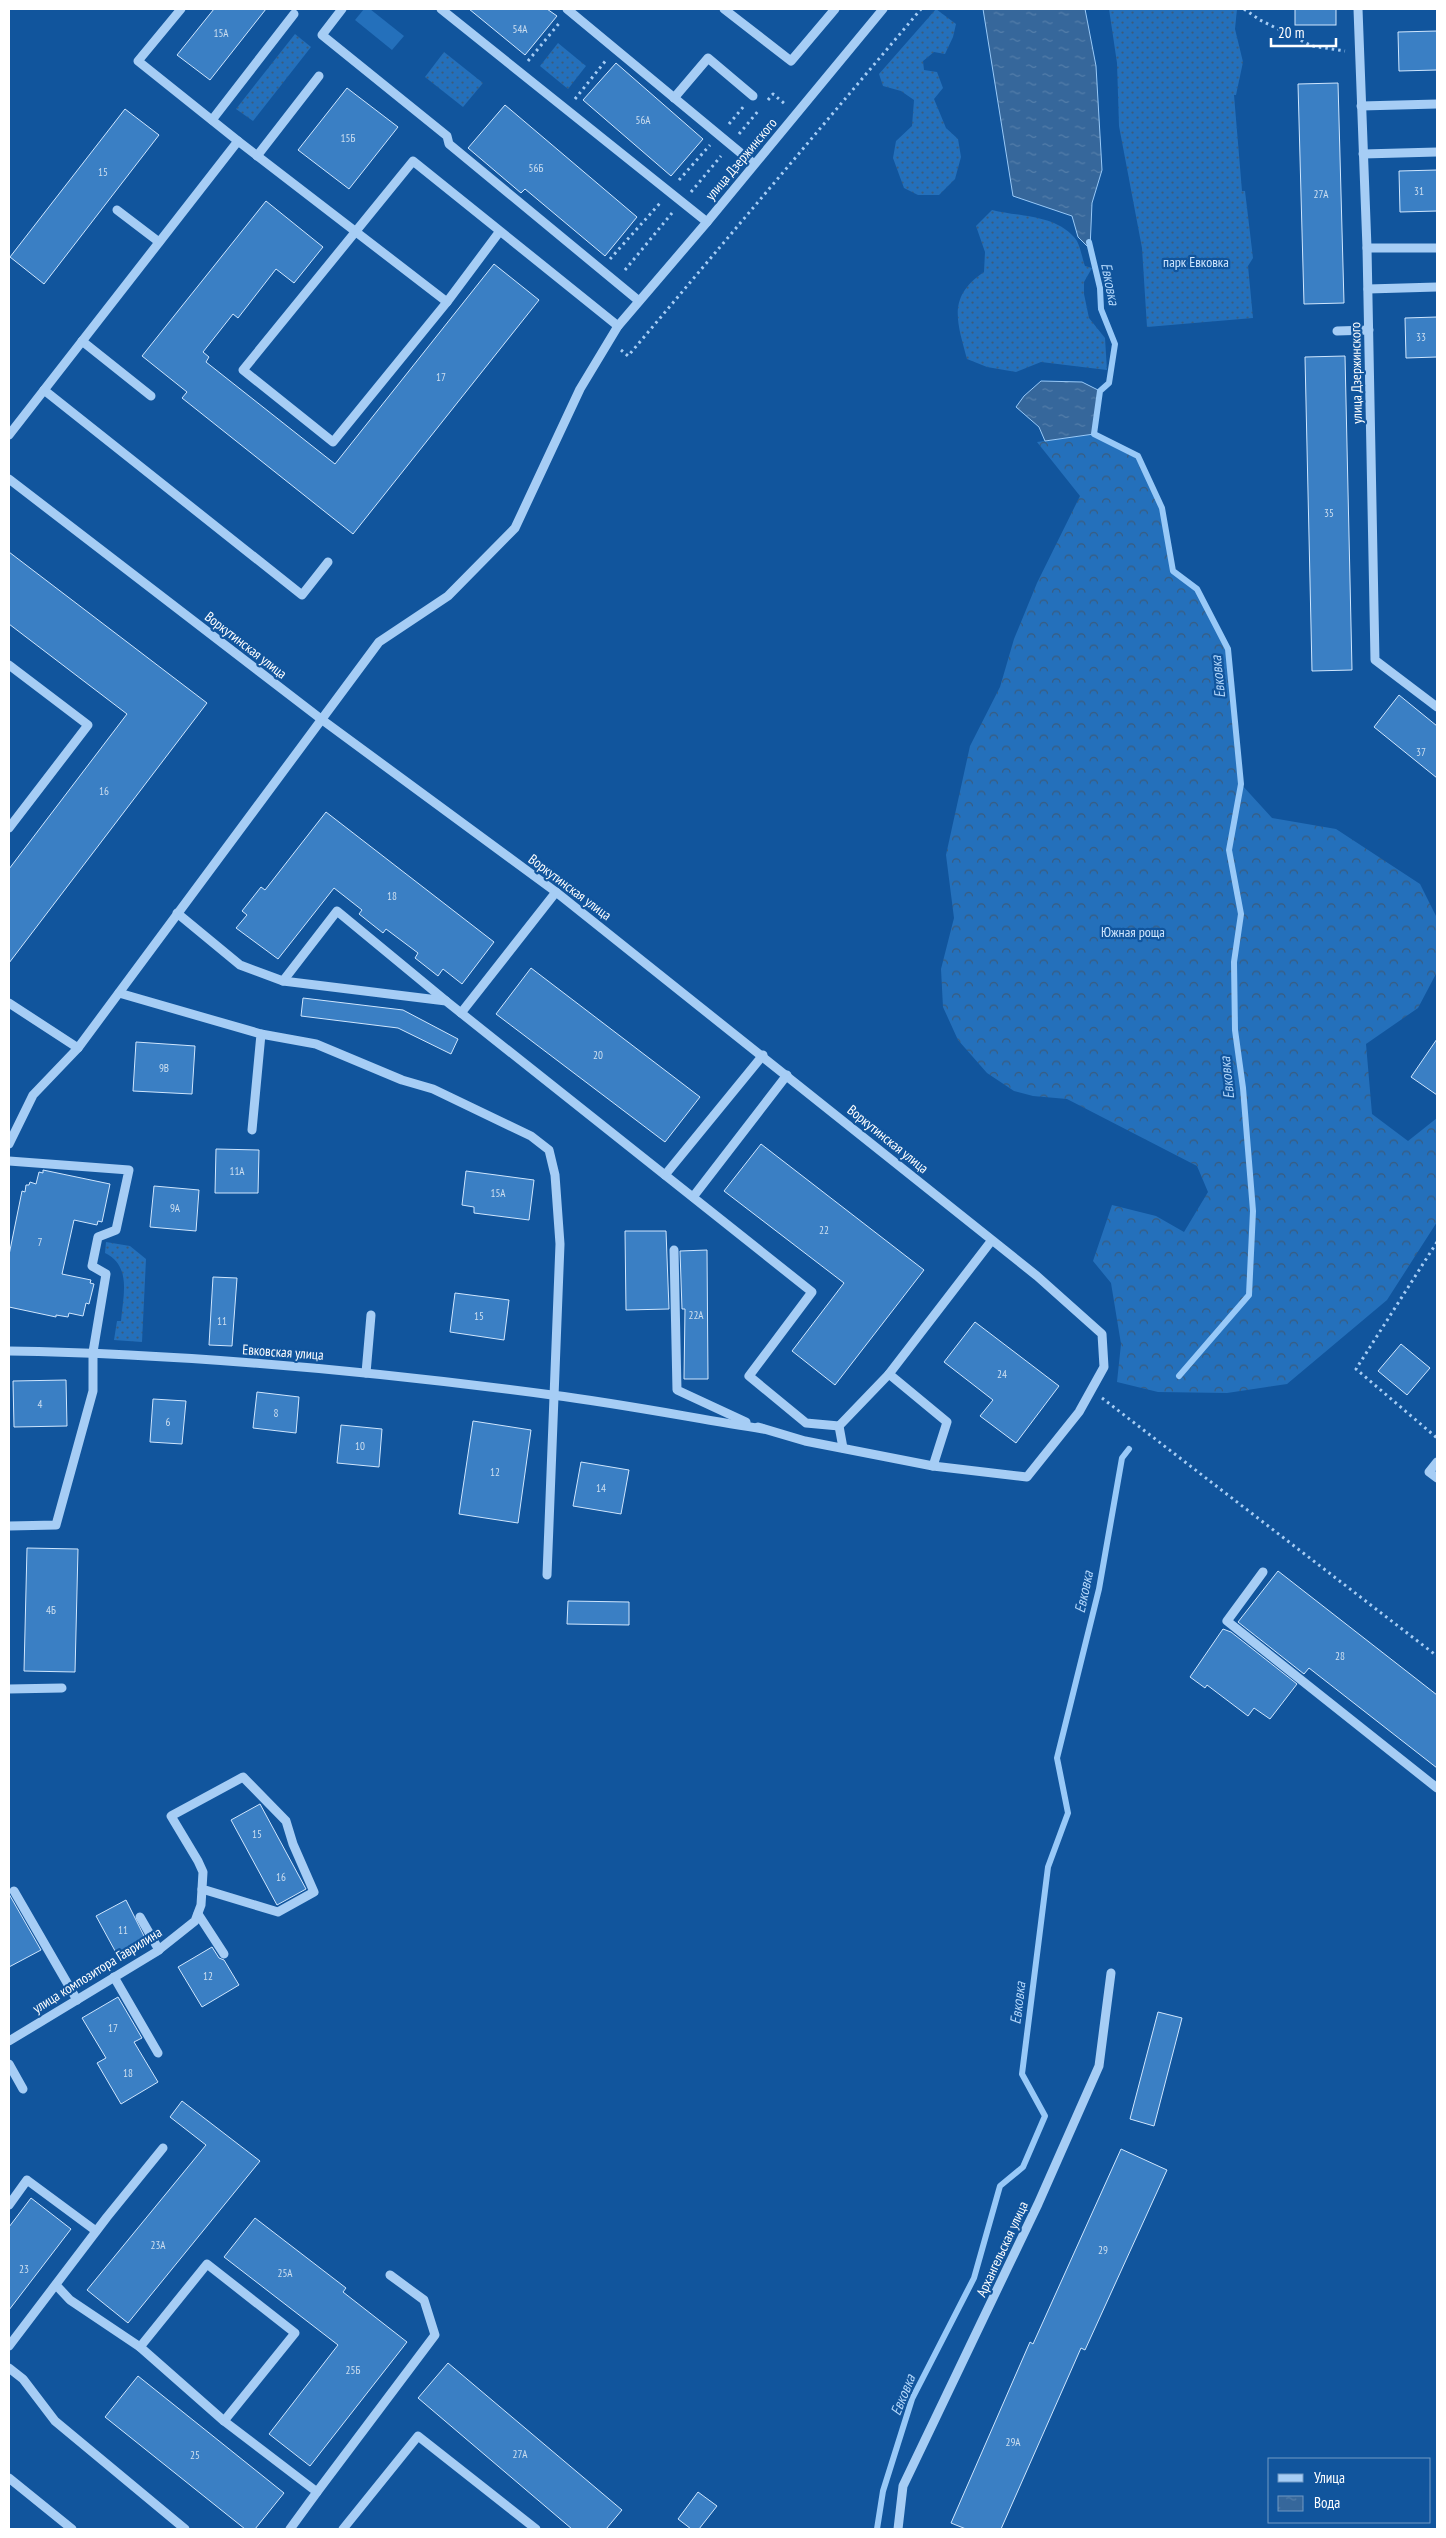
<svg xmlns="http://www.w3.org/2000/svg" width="1446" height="2538" font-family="'PT Sans Narrow',sans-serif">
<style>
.grass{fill:url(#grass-dots)}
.forest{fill:url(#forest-crowns)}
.pitch{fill:#2470bb}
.water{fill:url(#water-ripples);stroke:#98c9f8}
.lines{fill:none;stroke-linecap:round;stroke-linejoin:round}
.stream{stroke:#98c9f8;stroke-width:6}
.building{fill:#3a7fc4;stroke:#cfe6fe}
.path{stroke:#a6cdf5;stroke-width:3;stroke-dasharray:2.5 4;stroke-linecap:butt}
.minor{stroke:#a6cdf5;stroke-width:9}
.labels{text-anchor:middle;stroke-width:4.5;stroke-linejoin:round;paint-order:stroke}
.number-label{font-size:11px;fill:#cedff0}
.street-label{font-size:14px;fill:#fff;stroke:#11559d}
.park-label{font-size:14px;fill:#cfe6fe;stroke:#11559d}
.water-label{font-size:15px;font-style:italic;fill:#b3d7fb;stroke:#11559d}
</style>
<defs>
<pattern id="grass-dots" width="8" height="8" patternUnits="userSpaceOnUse" patternTransform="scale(1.25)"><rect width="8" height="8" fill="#2470bb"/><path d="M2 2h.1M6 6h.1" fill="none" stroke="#3a5c7e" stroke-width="1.8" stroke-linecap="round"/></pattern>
<pattern id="forest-crowns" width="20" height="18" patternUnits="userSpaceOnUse" patternTransform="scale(1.25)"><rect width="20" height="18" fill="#2470bb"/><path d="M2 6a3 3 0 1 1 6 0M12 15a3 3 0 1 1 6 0" fill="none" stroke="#3a5c7e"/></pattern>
<pattern id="water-ripples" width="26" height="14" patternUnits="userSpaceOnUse" patternTransform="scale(1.25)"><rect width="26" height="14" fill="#36679b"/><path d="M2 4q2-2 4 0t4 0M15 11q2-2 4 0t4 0" fill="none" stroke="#547eaa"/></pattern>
</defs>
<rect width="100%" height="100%" fill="#11559d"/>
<g class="grass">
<path d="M936,9L956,24L953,37L945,54L934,52L923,61L924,70L937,72L943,88L934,99L946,128L958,139L961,157L955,179L939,195H918L904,188L893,158L896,141L912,126L914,100L901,91L883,86L879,74Z"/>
<path d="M1109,9H1237L1235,29L1243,62L1236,95H1234L1242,191H1245L1253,258L1248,266L1253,318L1147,327L1142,248L1119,126L1117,63Z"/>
<path d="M295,34L311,47L253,121L236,109Z"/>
<path d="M558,43L586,66L568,89L540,66Z"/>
<path d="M444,52L483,83L463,107L425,77Z"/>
<path d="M992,210C1019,217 1053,214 1074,237C1080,243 1082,258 1085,266L1092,268L1084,282V294L1089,318L1105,338L1107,370L1041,362L1016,372L987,367L967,359C957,321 947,297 984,272L985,252L976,226Z"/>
<path d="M106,1242L130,1246L146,1259L142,1342L114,1340L117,1321H121C123,1296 132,1266 105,1253Z"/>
</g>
<path class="forest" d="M1094,434L1138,456L1162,508L1173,571L1197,589L1228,649L1241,784L1272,818L1336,829L1420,884L1437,918V972L1418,1008L1366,1044L1372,1114L1408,1141L1437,1118V1222L1387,1300L1287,1384L1227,1393L1158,1392L1117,1382L1121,1344L1111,1283L1093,1261L1112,1205L1156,1216L1184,1232L1208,1192L1197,1166L1067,1099L1033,1096L1014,1091L987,1073L958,1040L943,1007L941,969L954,918L946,855L970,746L1000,687L1014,639L1037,583L1080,496L1037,442Z"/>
<path class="pitch" d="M364,9H370L404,36L392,50L355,20Z"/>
<g class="water">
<path d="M983,9H1085L1096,66L1102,170L1092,203L1090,249L1078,237L1072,216L1013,196Z"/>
<path d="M1041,381L1082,382L1100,391L1094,434L1045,441L1039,427L1016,407L1024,396Z"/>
</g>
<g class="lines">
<g class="stream">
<path d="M1089,242L1100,288L1101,309L1115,344L1109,383L1100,391L1094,434L1138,456L1162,508L1173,571L1197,589L1228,649L1241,784L1229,850L1241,914L1234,962L1235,1030L1243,1088L1253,1211L1249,1295L1179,1376"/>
<path d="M877,2529L883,2491L912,2399L974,2278L1000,2186L1023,2167L1045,2116L1022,2074L1048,1867L1068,1813L1057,1758L1099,1589L1122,1458L1129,1449"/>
</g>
</g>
<g class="building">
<path d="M214,9H266L210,80L177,55Z"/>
<path d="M469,9H547L557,16L525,55Z"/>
<rect x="1295" y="9" width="41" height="16"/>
<path d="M1437,31V70L1399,71L1398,32Z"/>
<path d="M616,63L703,139L671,176L583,100Z"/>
<path d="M1338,83L1344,303L1304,304L1298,84Z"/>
<path d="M347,88L398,127L349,189L298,150Z"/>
<path d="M505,105L637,217L605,256L525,189L521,193L468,148Z"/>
<path d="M125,109L159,135L44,284L10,257Z"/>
<path d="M1437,170V211L1400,212L1399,171Z"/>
<path d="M266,201L323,247L294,283L276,269L238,318L233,314L203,352L209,357L206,362L335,464L494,264L539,300L353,534L182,398L187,392L142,356Z"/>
<path d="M1437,317V357L1406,358L1405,318Z"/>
<path d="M1345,356L1352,670L1312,671L1305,357Z"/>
<path d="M9,552L207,703L9,963V869L127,714L9,624Z"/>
<path d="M1399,695L1437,726V778L1374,727Z"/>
<path d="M326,812L494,942L462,984L443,969L438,976L415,958L418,953L386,929L383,933L359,914L362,910L334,888L278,959L236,928L247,915L242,911L261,887L265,890Z"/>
<path d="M531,968L700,1097L665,1142L496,1014Z"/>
<path d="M303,998L403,1010L458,1039L451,1054L398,1028L301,1016Z"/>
<path d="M1437,1039V1095L1411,1077Z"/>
<path d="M136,1042L195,1046L192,1094L133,1091Z"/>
<path d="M761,1144L924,1270L835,1385L792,1351L844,1283L724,1191Z"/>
<path d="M216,1149L259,1150L258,1193H215Z"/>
<path d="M43,1170L110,1184L102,1222L98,1221L97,1225L74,1220L62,1274L91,1280L90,1283L94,1284L89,1304L86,1303L83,1316L69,1313L68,1317L56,1315V1317L9,1307V1255L22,1191L25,1192L26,1185H29L30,1182L36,1184L39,1172L43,1173Z"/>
<path d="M466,1171L534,1180L529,1220L474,1213V1207L462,1205Z"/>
<path d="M154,1186L199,1190L196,1231L150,1227Z"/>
<path d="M625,1231H666L669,1309L626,1310Z"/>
<path d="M707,1250L708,1379H684L685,1309H682L680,1251Z"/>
<path d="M213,1277L237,1278L232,1346L209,1345Z"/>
<path d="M455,1293L509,1300L504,1340L450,1332Z"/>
<path d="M975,1322L1059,1386L1016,1443L980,1416L993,1400L944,1362Z"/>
<path d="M1401,1344L1430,1368L1407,1395L1378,1371Z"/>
<path d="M66,1380L67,1426L14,1427L13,1381Z"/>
<path d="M257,1392L299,1397L296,1433L253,1428Z"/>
<path d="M153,1399L186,1401L182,1444L150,1442Z"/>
<path d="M473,1421L531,1430L518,1523L459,1514Z"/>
<path d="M341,1425L382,1429L379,1467L337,1463Z"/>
<path d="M581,1462L629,1470L621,1514L573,1506Z"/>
<path d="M27,1548L78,1549L75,1672L24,1671Z"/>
<path d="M1278,1571L1437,1695V1768L1309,1668L1304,1674L1238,1622Z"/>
<path d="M568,1601L629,1602V1625L567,1624Z"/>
<path d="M1223,1629L1231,1632L1297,1684L1270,1719L1254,1708L1248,1716L1207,1685L1205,1688L1190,1677Z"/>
<path d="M260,1804L306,1889L277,1905L231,1820Z"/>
<path d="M9,1894L41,1950L9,1967Z"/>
<path d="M126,1900L148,1944L120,1960L96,1916Z"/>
<path d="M212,1947L219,1958L224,1960L239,1985L202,2007L178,1967Z"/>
<path d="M118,1997L142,2038L134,2042L158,2082L121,2104L97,2063L106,2058L82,2018Z"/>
<path d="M1158,2012L1182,2018L1154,2126L1130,2119Z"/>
<path d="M182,2101L260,2161L128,2323L87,2290L206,2145L170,2117Z"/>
<path d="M1121,2149L1167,2170L1085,2350L1081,2348L1001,2529H966L951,2523L1030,2342L1033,2344Z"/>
<path d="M31,2198L71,2229L9,2310V2227Z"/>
<path d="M255,2218L346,2288L343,2292L407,2342L310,2466L269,2434L338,2345L224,2257Z"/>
<path d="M448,2363L622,2510L606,2529H572L418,2398Z"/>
<path d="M138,2376L284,2493L255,2529H245L105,2417Z"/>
<path d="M698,2492L717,2506L699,2529H691L678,2519Z"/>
</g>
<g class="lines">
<g class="path">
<path d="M1244,9L1260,20L1312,46L1345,51"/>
<path d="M528,61L561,21"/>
<path d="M575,99L607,59"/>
<path d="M768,100L773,94L785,104"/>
<path d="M729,124L744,106"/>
<path d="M739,134L759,110"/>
<path d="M679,180L710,145"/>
<path d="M691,192L721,156"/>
<path d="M610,259L661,202"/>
<path d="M625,270L672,213"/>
<path d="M621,350L628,356L921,9"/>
<path d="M1437,1242L1356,1369L1437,1438"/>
<path d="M1102,1398L1437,1656"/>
</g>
<g class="minor">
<path d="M181,9L138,61L238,141"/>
<path d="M342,9L322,35L447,136L449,144L639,301"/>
<path d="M441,9L707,222"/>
<path d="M567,9L754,164"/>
<path d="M724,9L791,61L835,9"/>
<path d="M1358,9L1367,248L1375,660L1437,707"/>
<path d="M674,98L708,58L753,96"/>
<path d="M1361,106L1437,104"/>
<path d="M212,120L294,14"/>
<path d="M1363,154L1437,152"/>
<path d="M257,156L319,76"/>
<path d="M117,210L159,242"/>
<path d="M500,231L447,302L333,442L243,370L413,161L618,326"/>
<path d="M1367,248H1437"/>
<path d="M1368,289L1437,287"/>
<path d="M1337,331L1369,330"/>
<path d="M82,341L151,396"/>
<path d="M44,390L302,595L328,562"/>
<path d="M9,435L238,141L447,302"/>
<path d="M9,479L321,719L556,892L1037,1276L1102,1334L1104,1367L1079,1412L1027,1477L933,1466L947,1422L889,1374L992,1240"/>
<path d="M9,665L88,725L9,828"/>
<path d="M177,913L240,965L283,981L446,1001L812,1292L749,1376L806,1423L839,1426L889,1374"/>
<path d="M283,981L337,911L446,1001"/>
<path d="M119,993L261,1034L252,1130"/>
<path d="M9,1003L78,1048"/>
<path d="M461,1013L556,892"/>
<path d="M261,1034L316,1044L402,1080L433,1089L531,1136L549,1150L555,1175L560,1244L547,1575"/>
<path d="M9,1144L33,1095L78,1048L379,642L448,596L515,528L580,389L618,326L707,222L883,9"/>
<path d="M9,1161L129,1170L116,1230L98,1237L92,1266L106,1274L93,1352V1391L56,1525L9,1526"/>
<path d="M665,1175L763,1055"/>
<path d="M693,1197L787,1075"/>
<path d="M674,1250L677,1390L746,1422"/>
<path d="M9,1351C191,1354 372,1371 552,1395C623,1404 693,1418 763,1429"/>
<path d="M366,1373L371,1315"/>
<path d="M839,1426L843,1448"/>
<path d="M758,1427L805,1441L933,1466"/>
<path d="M1437,1462L1429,1472L1437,1478"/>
<path d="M1263,1572L1227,1621L1437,1788"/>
<path d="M9,1689L62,1688"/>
<path d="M243,1777L286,1821L293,1844L314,1892L278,1912L202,1889L203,1872L198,1861L171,1816Z"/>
<path d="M14,1891L77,2000"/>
<path d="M198,1914L224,1954"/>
<path d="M140,1917L159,1950"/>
<path d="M114,1977L158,2053"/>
<path d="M9,2041L156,1952L195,1921L201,1905L202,1889"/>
<path d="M9,2064L23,2089"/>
<path d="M9,2205L27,2180L96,2231"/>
<path d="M56,2285L70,2300L140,2347L207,2264L295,2333L224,2421L317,2492L290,2529"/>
<path d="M9,2346L107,2217L163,2148"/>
<path d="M140,2347L224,2421"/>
<path d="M9,2368L23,2379L55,2421L185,2529"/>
<path d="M9,2478L72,2529"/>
<path d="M317,2492L435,2335L424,2300L390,2275"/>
<path d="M343,2529L418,2436L536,2529"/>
<path d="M898,2529L903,2486L1038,2204L1099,2066L1111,1973"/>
</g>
</g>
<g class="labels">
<g class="number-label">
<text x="520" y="33">54А</text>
<text x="221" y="37">15А</text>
<text x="643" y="124">56А</text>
<text x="348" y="142">15Б</text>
<text x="536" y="172">56Б</text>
<text x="103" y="176">15</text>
<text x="1419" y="195">31</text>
<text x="1321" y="198">27А</text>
<text x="1421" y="341">33</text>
<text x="441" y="381">17</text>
<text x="1329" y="517">35</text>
<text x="1421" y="756">37</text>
<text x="104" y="795">16</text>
<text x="392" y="900">18</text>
<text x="598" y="1059">20</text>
<text x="164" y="1072">9В</text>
<text x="237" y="1175">11А</text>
<text x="498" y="1197">15А</text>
<text x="175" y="1212">9А</text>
<text x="824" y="1234">22</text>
<text x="40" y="1246">7</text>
<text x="696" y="1319">22А</text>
<text x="479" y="1320">15</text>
<text x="222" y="1325">11</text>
<text x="1002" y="1378">24</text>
<text x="40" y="1408">4</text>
<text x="276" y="1417">8</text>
<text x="168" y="1426">6</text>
<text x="360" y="1450">10</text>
<text x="495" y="1476">12</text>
<text x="601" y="1492">14</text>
<text x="51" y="1614">4Б</text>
<text x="1340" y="1660">28</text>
<text x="257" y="1838">15</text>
<text x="281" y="1881">16</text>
<text x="123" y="1934">11</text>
<text x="208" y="1980">12</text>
<text x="113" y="2032">17</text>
<text x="128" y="2077">18</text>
<text x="158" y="2249">23А</text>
<text x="1103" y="2254">29</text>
<text x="24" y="2273">23</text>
<text x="285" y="2277">25А</text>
<text x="353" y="2374">25Б</text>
<text x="1013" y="2446">29А</text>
<text x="520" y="2458">27А</text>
<text x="195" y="2459">25</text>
</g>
<g class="street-label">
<text transform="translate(741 159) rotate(-50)" y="5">улица Дзержинского</text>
<text transform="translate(1356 373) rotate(-91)" y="5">улица Дзержинского</text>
<text transform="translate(246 645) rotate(38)" y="5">Воркутинская улица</text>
<text transform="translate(570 887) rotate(37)" y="5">Воркутинская улица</text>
<text transform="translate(888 1139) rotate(39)" y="5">Воркутинская улица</text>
<text transform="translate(283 1352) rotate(4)" y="5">Евковская улица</text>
<text transform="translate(97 1970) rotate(-32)" y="5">улица композитора Гаврилина</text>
<text transform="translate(1002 2249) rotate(-65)" y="5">Архангельская улица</text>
</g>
<g class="park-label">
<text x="1196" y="267">парк Евковка</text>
<text x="1133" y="937">Южная роща</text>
</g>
<g class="water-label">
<text transform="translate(1110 284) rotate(79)" y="5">Евковка</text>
<text transform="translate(1218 677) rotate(-96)" y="5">Евковка</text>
<text transform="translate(1227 1078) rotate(-96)" y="5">Евковка</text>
<text transform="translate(1084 1592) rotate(-78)" y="5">Евковка</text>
<text transform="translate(1018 2003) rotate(-83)" y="5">Евковка</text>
<text transform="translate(903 2395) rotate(-68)" y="5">Евковка</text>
</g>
</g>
<rect width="1446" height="2538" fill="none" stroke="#ffffff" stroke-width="20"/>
<rect x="1268" y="2458" width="162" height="65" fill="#11559d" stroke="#7099c4"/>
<rect x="1278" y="2474" width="25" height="8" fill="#a6cdf5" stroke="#7099c4"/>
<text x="1314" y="2483" font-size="15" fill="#ffffff">Улица</text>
<rect x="1278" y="2496" width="25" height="15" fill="url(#water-ripples)" stroke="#7099c4"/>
<text x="1314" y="2508" font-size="15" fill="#ffffff">Вода</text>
<path d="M1271 38v8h65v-8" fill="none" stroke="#ffffff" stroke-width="2.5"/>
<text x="1278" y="38" font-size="15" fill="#ffffff" stroke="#11559d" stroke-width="4" paint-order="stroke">20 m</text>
</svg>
